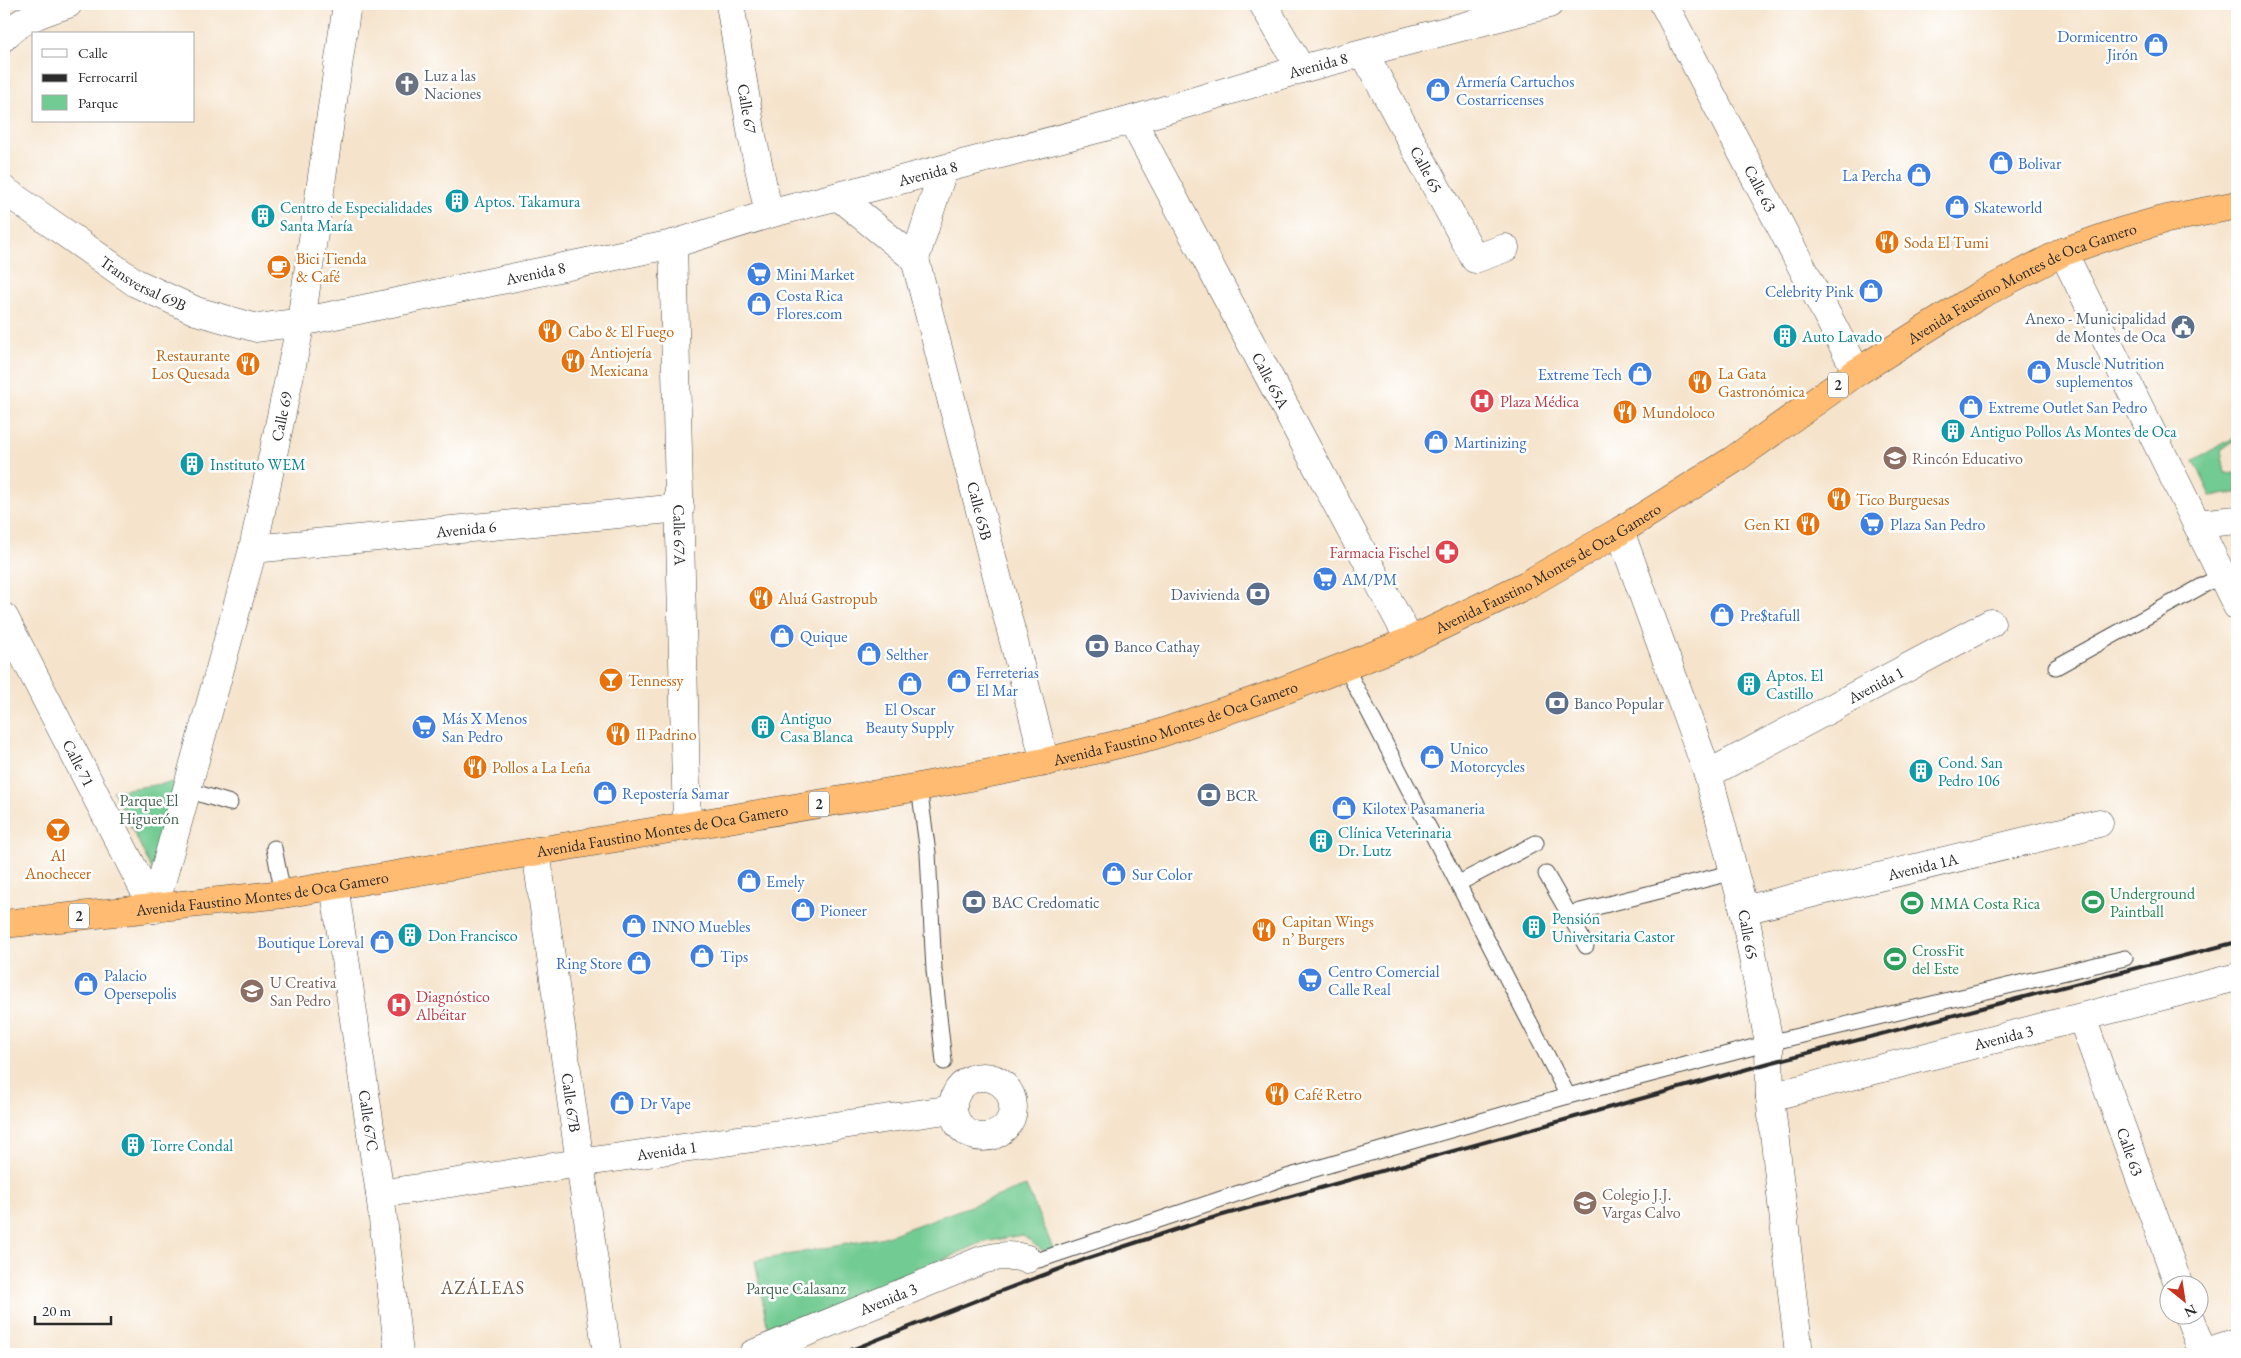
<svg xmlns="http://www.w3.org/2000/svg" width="2241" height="1358" font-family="'EB Garamond',serif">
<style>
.green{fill:#72cb92;stroke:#4e7b5e}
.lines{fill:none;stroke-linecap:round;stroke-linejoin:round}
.service-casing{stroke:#494743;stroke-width:17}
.minor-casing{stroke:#494743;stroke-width:29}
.tertiary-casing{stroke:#494743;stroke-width:29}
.trunk-casing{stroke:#494743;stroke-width:29}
.service{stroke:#fff;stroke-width:15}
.minor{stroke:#fff;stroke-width:28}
.tertiary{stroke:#fff;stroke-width:28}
.trunk{stroke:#febb71;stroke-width:28}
.rail{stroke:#2b2b2b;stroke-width:4}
.labels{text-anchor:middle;stroke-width:5;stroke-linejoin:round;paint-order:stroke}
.shield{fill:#fff;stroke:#6b6b6b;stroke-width:1}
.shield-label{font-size:15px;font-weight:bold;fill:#2b2b2b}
.shop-label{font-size:16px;fill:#366cbe;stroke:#fff;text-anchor:start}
.street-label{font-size:16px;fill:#2b2b2b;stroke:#fff}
.worship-label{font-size:16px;fill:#5b616d;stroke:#fff;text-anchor:start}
.culture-label{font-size:16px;fill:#0d838f;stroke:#fff;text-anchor:start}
.food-label{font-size:16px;fill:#c56008;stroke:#fff;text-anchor:start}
.service-label{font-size:16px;fill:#4e5e75;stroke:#fff;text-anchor:start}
.health-label{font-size:16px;fill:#be3a42;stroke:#fff;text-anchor:start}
.education-label{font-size:16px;fill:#785e54;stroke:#fff;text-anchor:start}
.park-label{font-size:16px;fill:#44634f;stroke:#fff}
.leisure-label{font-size:16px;fill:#27864d;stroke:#fff;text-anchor:start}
.neighbourhood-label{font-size:18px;letter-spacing:1px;fill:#705a46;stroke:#fff}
</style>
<rect width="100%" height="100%" fill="#fff"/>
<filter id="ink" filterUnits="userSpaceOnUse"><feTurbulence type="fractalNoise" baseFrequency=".02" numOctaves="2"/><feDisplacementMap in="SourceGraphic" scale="10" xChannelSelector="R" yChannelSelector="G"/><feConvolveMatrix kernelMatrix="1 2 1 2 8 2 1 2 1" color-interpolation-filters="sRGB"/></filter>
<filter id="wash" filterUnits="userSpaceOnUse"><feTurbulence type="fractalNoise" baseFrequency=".0096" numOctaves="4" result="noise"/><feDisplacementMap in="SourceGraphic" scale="20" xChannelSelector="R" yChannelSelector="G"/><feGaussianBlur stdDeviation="1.12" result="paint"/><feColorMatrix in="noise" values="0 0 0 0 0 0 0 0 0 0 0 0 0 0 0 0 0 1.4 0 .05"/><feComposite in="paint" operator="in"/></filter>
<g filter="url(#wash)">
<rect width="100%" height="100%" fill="#f5e3cb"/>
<g class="green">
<path d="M2237,436V438L2221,450L2225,473L2237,472V493L2211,496L2194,460Z"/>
<path d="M182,781L155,875L113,791Z"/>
<path d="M1026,1186L1053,1248L1043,1251L1022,1235L981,1243L769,1336L755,1261L884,1237Z"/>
</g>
</g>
<g filter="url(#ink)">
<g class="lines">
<defs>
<g id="service">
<path d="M1345,666L1568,1096"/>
<path d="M2056,667L2222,575"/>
<path d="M919,787L928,853L934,970L944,1062"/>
<path d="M187,790L230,803"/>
<path d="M274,848L283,894"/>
<path d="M1546,874L1569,914L1734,872"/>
<path d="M1459,883L1536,843"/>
<path d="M1569,914L1586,946"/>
<path d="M1027,1259L1039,1260L1287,1177L1568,1096L1769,1043L2125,958"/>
</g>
<g id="minor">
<path id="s1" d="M730,4L752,136L769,214"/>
<path d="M1263,4L1301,69"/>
<path id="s2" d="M1664,4L1857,372"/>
<path id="s3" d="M1364,53L1475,259L1505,248"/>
<path id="s4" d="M1132,120L1410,641"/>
<path id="s5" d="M4,190L136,283L196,311L257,328L301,322L347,4"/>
<path d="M839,197L915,259"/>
<path id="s6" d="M673,244L687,826"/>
<path id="s7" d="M915,259L1045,762"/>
<path d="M915,259L943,170"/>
<path d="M2197,524L2237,520"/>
<path id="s8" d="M1620,531L1708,774L1744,910L1769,1043L1770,1097L1799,1354"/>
<path id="s9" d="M253,549L680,508"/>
<path id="s10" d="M4,617L154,909"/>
<path id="s11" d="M1708,774L1991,623"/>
<path id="s12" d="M536,851L607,1354"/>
<path id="s13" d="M334,885L380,1194L399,1354"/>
<path id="s14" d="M1744,910L2099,823"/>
<path id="s15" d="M2082,1018L2179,1286"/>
<circle cx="983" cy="1107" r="30"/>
<path id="s16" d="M1770,1097L2237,977"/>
<path id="s17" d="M380,1194L579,1163L953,1109"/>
<path d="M2189,1316L2203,1354"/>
<path id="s18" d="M753,1354L982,1260C998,1256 1010,1254 1027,1259"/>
<path d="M2200,1354L2237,1342"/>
</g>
<g id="tertiary">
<path d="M4,37C20,19 46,11 68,4"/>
<path d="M2063,252L2237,606"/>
<path id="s19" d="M154,909L253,549L301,322L673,244L769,214L1132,120L1301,69L1549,4"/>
</g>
<g id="trunk">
<path id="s20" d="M4,924L283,894L919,787L1045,762L1152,736L1274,694L1410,641L1528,584L1620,531L1733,460L1857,372L1980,295L2063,252L2120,232L2162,220L2237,205"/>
</g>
</defs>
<use href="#service" class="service-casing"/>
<use href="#minor" class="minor-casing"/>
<use href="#tertiary" class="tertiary-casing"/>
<use href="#trunk" class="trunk-casing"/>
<use href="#service" class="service"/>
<use href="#minor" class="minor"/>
<use href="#tertiary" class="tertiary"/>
<use href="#trunk" class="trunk"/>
<path class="rail" d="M841,1354L985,1297L1086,1259L1205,1220L1769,1063L2237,942"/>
</g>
</g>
<defs>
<symbol id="shop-disc" viewBox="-11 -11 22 22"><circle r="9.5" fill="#3f7fe0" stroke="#fff"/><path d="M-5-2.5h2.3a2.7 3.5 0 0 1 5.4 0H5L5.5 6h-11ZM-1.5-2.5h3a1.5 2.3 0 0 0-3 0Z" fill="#fff"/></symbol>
<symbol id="church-disc" viewBox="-11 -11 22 22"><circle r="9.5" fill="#6b7280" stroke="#fff"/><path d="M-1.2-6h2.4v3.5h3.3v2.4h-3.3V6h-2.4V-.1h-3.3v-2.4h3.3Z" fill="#fff"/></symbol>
<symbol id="building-disc" viewBox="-11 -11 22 22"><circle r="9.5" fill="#0f9aa8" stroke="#fff"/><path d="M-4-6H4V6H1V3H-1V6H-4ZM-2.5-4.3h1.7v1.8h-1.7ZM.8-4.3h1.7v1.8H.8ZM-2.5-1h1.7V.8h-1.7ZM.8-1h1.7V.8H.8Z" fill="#fff"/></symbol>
<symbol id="restaurant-disc" viewBox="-11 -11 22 22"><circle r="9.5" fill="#e8710a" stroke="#fff"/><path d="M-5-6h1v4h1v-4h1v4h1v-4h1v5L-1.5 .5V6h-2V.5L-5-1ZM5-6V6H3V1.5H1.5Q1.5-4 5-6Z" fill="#fff"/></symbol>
<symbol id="cafe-disc" viewBox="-11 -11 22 22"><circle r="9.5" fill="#e8710a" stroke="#fff"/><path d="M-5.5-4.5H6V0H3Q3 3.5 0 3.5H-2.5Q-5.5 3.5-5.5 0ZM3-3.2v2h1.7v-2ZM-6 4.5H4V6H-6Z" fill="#fff"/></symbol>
<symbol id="supermarket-disc" viewBox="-11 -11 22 22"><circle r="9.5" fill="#3f7fe0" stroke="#fff"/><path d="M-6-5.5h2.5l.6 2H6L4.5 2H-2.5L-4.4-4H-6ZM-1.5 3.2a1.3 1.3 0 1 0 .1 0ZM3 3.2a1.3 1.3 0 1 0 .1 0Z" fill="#fff"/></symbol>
<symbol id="civic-disc" viewBox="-11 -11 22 22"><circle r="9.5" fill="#5c6f8a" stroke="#fff"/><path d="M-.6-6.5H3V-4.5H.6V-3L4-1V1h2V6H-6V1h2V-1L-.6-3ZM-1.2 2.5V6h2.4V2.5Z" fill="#fff"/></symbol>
<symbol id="hospital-disc" viewBox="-11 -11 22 22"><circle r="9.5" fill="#e0444e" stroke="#fff"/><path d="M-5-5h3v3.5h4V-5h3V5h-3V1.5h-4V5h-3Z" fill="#fff"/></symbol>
<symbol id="school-disc" viewBox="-11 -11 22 22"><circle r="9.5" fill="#8d6e63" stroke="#fff"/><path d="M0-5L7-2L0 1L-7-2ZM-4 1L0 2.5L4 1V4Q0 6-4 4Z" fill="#fff"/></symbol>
<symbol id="pharmacy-disc" viewBox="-11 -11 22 22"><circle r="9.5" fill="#e0444e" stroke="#fff"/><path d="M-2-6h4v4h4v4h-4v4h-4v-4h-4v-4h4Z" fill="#fff"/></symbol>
<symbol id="bank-disc" viewBox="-11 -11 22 22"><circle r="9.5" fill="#5c6f8a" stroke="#fff"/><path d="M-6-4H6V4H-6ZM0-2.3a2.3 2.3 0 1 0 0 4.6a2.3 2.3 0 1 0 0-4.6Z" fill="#fff"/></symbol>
<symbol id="bar-disc" viewBox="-11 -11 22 22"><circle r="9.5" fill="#e8710a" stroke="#fff"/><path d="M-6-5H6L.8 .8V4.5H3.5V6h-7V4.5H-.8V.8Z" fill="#fff"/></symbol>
<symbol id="stadium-disc" viewBox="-11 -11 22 22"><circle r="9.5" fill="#2e9e5b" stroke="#fff"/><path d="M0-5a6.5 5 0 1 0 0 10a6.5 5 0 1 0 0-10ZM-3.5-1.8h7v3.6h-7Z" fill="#fff"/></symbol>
<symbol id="university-disc" viewBox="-11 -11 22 22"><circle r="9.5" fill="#8d6e63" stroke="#fff"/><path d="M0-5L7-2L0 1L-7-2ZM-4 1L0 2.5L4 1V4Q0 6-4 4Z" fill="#fff"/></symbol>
</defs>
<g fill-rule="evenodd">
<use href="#shop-disc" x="2142" y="31" width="28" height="28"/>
<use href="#church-disc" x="393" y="70" width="28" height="28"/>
<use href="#shop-disc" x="1424" y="76" width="28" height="28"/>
<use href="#shop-disc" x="1987" y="149" width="28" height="28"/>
<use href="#shop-disc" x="1905" y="161" width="28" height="28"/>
<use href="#building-disc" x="443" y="187" width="28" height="28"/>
<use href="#shop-disc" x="1943" y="193" width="28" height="28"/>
<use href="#building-disc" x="249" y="202" width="28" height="28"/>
<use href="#restaurant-disc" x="1873" y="228" width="28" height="28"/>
<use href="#cafe-disc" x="265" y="253" width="28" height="28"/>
<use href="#supermarket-disc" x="745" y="260" width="28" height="28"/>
<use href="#shop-disc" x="1857" y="277" width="28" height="28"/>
<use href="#shop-disc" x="745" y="290" width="28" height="28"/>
<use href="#civic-disc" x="2169" y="313" width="28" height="28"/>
<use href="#restaurant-disc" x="536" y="317" width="28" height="28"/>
<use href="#building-disc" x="1771" y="322" width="28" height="28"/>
<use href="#restaurant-disc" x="559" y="347" width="28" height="28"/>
<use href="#restaurant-disc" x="234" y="350" width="28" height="28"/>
<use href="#shop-disc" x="2025" y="358" width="28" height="28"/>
<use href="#shop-disc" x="1626" y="360" width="28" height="28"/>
<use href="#restaurant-disc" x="1686" y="368" width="28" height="28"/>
<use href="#hospital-disc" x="1468" y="387" width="28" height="28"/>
<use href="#shop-disc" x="1957" y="393" width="28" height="28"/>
<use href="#restaurant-disc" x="1611" y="398" width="28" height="28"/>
<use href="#building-disc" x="1939" y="417" width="28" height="28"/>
<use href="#shop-disc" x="1422" y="428" width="28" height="28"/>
<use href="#school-disc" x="1881" y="444" width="28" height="28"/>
<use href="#building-disc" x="178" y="450" width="28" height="28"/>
<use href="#restaurant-disc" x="1825" y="485" width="28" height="28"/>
<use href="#restaurant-disc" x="1794" y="510" width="28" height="28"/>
<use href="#supermarket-disc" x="1858" y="510" width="28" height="28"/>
<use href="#pharmacy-disc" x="1433" y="538" width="28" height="28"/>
<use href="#supermarket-disc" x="1311" y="565" width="28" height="28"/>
<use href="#bank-disc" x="1244" y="580" width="28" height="28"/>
<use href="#restaurant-disc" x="747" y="584" width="28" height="28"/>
<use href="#shop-disc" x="1708" y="601" width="28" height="28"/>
<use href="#shop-disc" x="768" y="622" width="28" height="28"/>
<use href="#bank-disc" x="1083" y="632" width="28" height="28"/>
<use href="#shop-disc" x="855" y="640" width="28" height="28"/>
<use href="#bar-disc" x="597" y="666" width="28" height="28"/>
<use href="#shop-disc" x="945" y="667" width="28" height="28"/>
<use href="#shop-disc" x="896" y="670" width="28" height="28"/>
<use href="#building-disc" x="1735" y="670" width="28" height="28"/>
<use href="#bank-disc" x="1543" y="689" width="28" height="28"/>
<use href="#supermarket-disc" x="410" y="713" width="28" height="28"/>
<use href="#building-disc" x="749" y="713" width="28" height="28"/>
<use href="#restaurant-disc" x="604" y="720" width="28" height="28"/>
<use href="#shop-disc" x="1418" y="743" width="28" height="28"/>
<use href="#restaurant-disc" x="461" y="753" width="28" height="28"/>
<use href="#building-disc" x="1907" y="757" width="28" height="28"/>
<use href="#shop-disc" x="591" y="779" width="28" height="28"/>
<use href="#bank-disc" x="1195" y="781" width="28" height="28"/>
<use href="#shop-disc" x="1330" y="794" width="28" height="28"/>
<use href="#bar-disc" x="44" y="816" width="28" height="28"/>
<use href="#building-disc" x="1307" y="827" width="28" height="28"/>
<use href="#shop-disc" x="1100" y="860" width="28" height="28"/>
<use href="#shop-disc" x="735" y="867" width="28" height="28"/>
<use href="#bank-disc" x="960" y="888" width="28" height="28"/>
<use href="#stadium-disc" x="2079" y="888" width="28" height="28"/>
<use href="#stadium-disc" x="1898" y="889" width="28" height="28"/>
<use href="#shop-disc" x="789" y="896" width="28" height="28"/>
<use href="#shop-disc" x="620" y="912" width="28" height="28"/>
<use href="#building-disc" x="1520" y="913" width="28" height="28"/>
<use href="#restaurant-disc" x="1250" y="916" width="28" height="28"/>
<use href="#building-disc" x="396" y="921" width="28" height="28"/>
<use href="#shop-disc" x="368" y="928" width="28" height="28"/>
<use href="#shop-disc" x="688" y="942" width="28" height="28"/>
<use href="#stadium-disc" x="1881" y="945" width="28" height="28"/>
<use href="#shop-disc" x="625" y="949" width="28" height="28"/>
<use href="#supermarket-disc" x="1296" y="966" width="28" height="28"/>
<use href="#shop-disc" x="72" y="970" width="28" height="28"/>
<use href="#university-disc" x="238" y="977" width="28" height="28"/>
<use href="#hospital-disc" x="385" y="991" width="28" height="28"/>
<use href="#restaurant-disc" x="1263" y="1080" width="28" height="28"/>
<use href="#shop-disc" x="608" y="1089" width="28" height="28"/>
<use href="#building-disc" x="119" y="1131" width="28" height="28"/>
<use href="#school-disc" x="1571" y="1189" width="28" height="28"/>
</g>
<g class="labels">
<g class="shield">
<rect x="1828" y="372.5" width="20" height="25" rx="4"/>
<rect x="809" y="791.5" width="20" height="25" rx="4"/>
<rect x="69" y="903.5" width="20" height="25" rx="4"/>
</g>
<g class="shield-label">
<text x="1838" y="390">2</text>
<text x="819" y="809">2</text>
<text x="79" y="921">2</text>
</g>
<g class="shop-label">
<text x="2138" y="42" text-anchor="end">Dormicentro<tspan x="2138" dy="18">Jirón</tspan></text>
<text x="1456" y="87">Armería Cartuchos<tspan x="1456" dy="18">Costarricenses</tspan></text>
<text x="2018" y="169">Bolivar</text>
<text x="1902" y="181" text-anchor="end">La Percha</text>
<text x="1974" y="213">Skateworld</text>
<text x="776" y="280">Mini Market</text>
<text x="1854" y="297" text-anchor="end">Celebrity Pink</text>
<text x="776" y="301">Costa Rica<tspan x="776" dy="18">Flores.com</tspan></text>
<text x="2056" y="369">Muscle Nutrition<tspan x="2056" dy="18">suplementos</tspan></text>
<text x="1622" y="380" text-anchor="end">Extreme Tech</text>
<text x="1988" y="413">Extreme Outlet San Pedro</text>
<text x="1454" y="448">Martinizing</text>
<text x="1890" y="530">Plaza San Pedro</text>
<text x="1342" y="585">AM/PM</text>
<text x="1740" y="621">Pre$tafull</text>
<text x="800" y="642">Quique</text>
<text x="886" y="660">Selther</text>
<text x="976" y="678">Ferreterias<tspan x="976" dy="18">El Mar</tspan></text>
<text x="910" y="715" text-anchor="middle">El Oscar<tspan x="910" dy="18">Beauty Supply</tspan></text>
<text x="442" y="724">Más X Menos<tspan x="442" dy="18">San Pedro</tspan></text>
<text x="1450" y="754">Unico<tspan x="1450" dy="18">Motorcycles</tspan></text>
<text x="622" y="799">Repostería Samar</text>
<text x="1362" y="814">Kilotex Pasamaneria</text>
<text x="1132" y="880">Sur Color</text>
<text x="766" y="887">Emely</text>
<text x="820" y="916">Pioneer</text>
<text x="652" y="932">INNO Muebles</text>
<text x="364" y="948" text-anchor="end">Boutique Loreval</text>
<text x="720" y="962">Tips</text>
<text x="622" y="969" text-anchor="end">Ring Store</text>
<text x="1328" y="977">Centro Comercial<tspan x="1328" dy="18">Calle Real</tspan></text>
<text x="104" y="981">Palacio<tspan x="104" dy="18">Opersepolis</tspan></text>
<text x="640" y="1109">Dr Vape</text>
</g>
<g class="street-label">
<text dy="6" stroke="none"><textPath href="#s19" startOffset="1655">Avenida 8</textPath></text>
<text dy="6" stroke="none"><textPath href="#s1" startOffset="106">Calle 67</textPath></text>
<text dy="6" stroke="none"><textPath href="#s3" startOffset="132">Calle 65</textPath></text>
<text dy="6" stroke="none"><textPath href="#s19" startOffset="1250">Avenida 8</textPath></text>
<text dy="6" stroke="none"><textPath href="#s2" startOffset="208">Calle 63</textPath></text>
<text dy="6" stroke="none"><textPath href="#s19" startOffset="845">Avenida 8</textPath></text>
<text dy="6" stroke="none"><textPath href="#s5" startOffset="168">Transversal 69B</textPath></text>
<text dy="6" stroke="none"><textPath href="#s20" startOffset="2150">Avenida Faustino Montes de Oca Gamero</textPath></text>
<text dy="6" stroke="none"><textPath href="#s4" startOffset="295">Calle 65A</textPath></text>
<text dy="6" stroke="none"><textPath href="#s19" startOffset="509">Calle 69</textPath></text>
<text dy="6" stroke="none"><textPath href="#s7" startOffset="260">Calle 65B</textPath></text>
<text dy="6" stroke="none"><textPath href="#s9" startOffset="214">Avenida 6</textPath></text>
<text dy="6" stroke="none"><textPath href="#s6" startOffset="291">Calle 67A</textPath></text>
<text dy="6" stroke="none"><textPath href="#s20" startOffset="1595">Avenida Faustino Montes de Oca Gamero</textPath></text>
<text dy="6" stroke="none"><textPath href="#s11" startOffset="190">Avenida 1</textPath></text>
<text dy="6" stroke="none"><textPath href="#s20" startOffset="1190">Avenida Faustino Montes de Oca Gamero</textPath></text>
<text dy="6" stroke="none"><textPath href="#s10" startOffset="164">Calle 71</textPath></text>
<text dy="6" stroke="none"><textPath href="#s20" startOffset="665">Avenida Faustino Montes de Oca Gamero</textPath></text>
<text dy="6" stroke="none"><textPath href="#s14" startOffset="184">Avenida 1A</textPath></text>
<text dy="6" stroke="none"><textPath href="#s20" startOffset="260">Avenida Faustino Montes de Oca Gamero</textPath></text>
<text dy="6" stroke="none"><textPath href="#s8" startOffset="424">Calle 65</textPath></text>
<text dy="6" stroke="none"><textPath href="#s16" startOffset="241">Avenida 3</textPath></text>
<text dy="6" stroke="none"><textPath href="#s12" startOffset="254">Calle 67B</textPath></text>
<text dy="6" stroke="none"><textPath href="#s13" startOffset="238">Calle 67C</textPath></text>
<text dy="6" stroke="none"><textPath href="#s17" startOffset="290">Avenida 1</textPath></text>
<text dy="6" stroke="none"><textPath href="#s15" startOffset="142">Calle 63</textPath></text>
<text dy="6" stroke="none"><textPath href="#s18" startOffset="146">Avenida 3</textPath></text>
</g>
<g class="worship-label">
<text x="424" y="81">Luz a las<tspan x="424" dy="18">Naciones</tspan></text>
</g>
<g class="culture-label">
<text x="474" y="207">Aptos. Takamura</text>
<text x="280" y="213">Centro de Especialidades<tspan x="280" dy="18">Santa María</tspan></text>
<text x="1802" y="342">Auto Lavado</text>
<text x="1970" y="437">Antiguo Pollos As Montes de Oca</text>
<text x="210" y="470">Instituto WEM</text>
<text x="1766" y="681">Aptos. El<tspan x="1766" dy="18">Castillo</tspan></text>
<text x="780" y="724">Antiguo<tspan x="780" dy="18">Casa Blanca</tspan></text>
<text x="1938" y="768">Cond. San<tspan x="1938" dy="18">Pedro 106</tspan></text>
<text x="1338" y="838">Clínica Veterinaria<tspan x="1338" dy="18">Dr. Lutz</tspan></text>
<text x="1552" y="924">Pensión<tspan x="1552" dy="18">Universitaria Castor</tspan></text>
<text x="428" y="941">Don Francisco</text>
<text x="150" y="1151">Torre Condal</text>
</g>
<g class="food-label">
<text x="1904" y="248">Soda El Tumi</text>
<text x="296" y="264">Bici Tienda<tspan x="296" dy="18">&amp; Café</tspan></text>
<text x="568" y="337">Cabo &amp; El Fuego</text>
<text x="590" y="358">Antiojería<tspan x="590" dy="18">Mexicana</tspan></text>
<text x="230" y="361" text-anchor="end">Restaurante<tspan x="230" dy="18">Los Quesada</tspan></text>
<text x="1718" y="379">La Gata<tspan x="1718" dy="18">Gastronómica</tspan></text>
<text x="1642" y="418">Mundoloco</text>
<text x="1856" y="505">Tico Burguesas</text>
<text x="1790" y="530" text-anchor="end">Gen KI</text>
<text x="778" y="604">Aluá Gastropub</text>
<text x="628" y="686">Tennessy</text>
<text x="636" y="740">Il Padrino</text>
<text x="492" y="773">Pollos a La Leña</text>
<text x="58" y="861" text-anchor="middle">Al<tspan x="58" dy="18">Anochecer</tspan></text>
<text x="1282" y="927">Capitan Wings<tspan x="1282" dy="18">n’ Burgers</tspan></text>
<text x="1294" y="1100">Café Retro</text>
</g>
<g class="service-label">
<text x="2166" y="324" text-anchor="end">Anexo - Municipalidad<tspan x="2166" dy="18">de Montes de Oca</tspan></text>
<text x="1240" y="600" text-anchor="end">Davivienda</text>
<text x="1114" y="652">Banco Cathay</text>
<text x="1574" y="709">Banco Popular</text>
<text x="1226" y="801">BCR</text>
<text x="992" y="908">BAC Credomatic</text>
</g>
<g class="health-label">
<text x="1500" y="407">Plaza Médica</text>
<text x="1430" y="558" text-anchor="end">Farmacia Fischel</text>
<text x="416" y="1002">Diagnóstico<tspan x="416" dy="18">Albéitar</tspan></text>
</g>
<g class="education-label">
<text x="1912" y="464">Rincón Educativo</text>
<text x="270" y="988">U Creativa<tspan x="270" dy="18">San Pedro</tspan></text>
<text x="1602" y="1200">Colegio J.J.<tspan x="1602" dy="18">Vargas Calvo</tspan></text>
</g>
<g class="park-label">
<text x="149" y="806">Parque El<tspan x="149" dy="18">Higuerón</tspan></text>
<text x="796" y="1294">Parque Calasanz</text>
</g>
<g class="leisure-label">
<text x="2110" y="899">Underground<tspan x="2110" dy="18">Paintball</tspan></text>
<text x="1930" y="909">MMA Costa Rica</text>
<text x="1912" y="956">CrossFit<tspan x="1912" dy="18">del Este</tspan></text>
</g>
<g class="neighbourhood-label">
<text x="483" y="1294">AZÁLEAS</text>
</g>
</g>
<rect width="2241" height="1358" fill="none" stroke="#fff" stroke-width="20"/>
<rect x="32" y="32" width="162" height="90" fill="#ffffff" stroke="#aaaaaa"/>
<rect x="42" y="49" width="25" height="8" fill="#ffffff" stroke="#aaaaaa"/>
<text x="78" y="58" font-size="15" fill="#2b2b2b">Calle</text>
<rect x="42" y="74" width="25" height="8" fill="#2b2b2b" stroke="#aaaaaa"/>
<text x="78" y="82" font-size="15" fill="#2b2b2b">Ferrocarril</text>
<rect x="42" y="95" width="25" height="15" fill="#72cb92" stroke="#aaaaaa"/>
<text x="78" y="108" font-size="15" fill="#2b2b2b">Parque</text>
<g transform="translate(2184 1300) rotate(150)"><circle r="24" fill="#ffffff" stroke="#aaaaaa"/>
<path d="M0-4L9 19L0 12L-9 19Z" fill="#c8321e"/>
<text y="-8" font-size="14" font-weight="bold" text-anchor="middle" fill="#2b2b2b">N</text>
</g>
<path d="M35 1316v8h76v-8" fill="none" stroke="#2b2b2b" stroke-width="2.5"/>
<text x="42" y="1316" font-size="15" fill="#2b2b2b" stroke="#ffffff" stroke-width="4" paint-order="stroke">20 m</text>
</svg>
